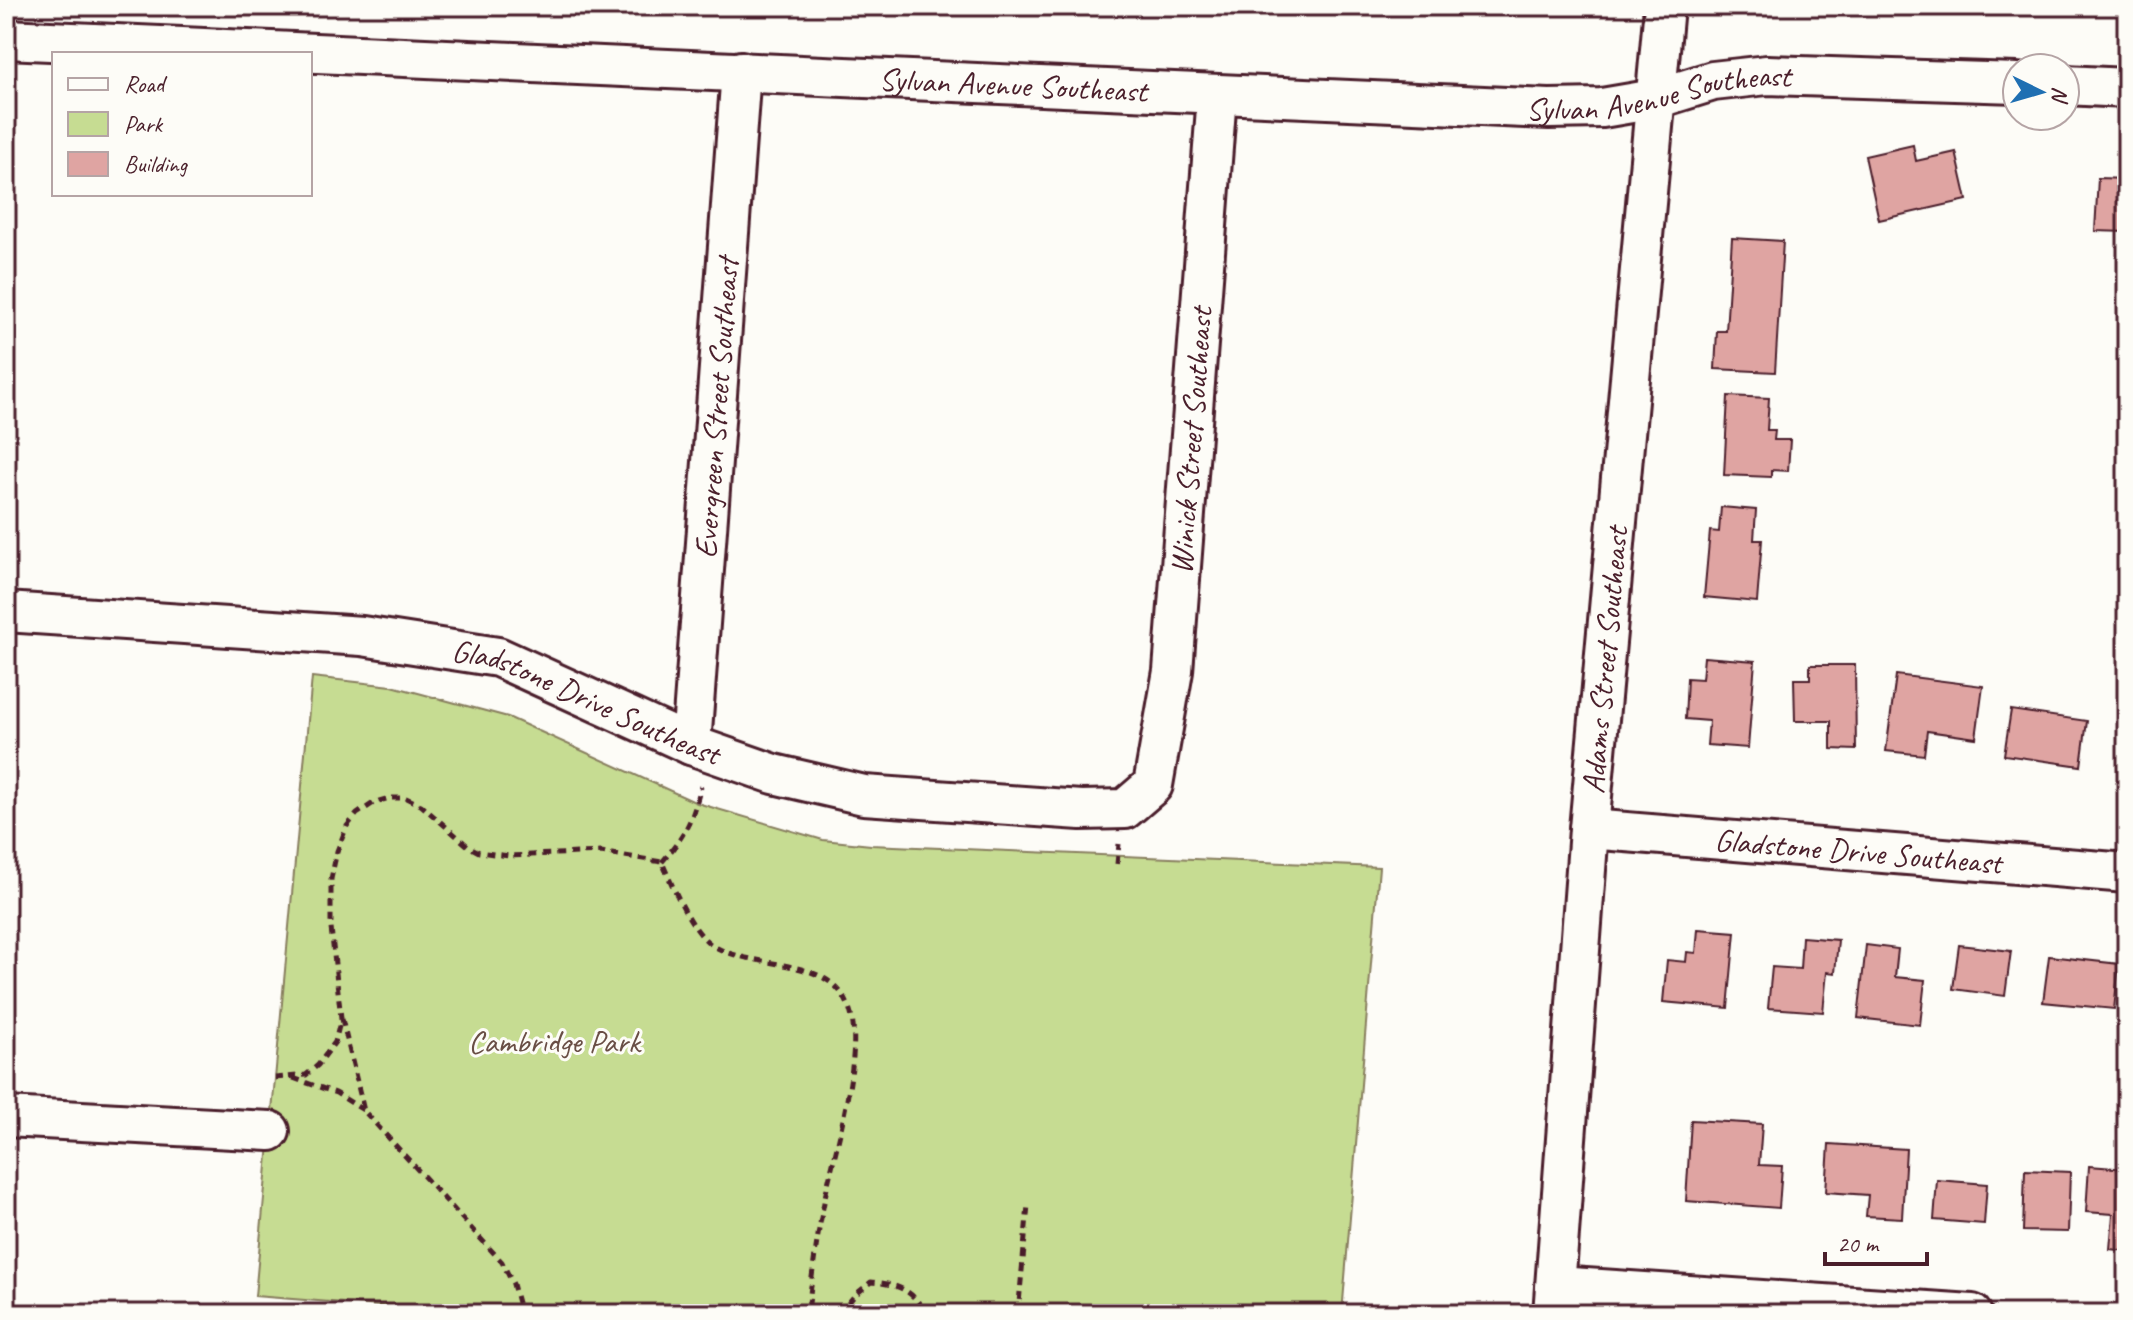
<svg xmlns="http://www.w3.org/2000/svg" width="2133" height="1320" font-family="Caveat,sans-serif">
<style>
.green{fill:#c6dc92;stroke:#887e5e;stroke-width:2}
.building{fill:#dfa4a2;stroke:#4a1f2b;stroke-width:2}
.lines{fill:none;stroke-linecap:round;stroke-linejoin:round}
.minor-casing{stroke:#4a1f2b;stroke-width:44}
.path{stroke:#4a1f2b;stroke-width:5;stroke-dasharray:8 6;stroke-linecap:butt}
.minor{stroke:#fdfcf7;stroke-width:38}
.labels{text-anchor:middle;stroke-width:6;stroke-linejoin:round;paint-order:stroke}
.street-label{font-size:32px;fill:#4a1f2b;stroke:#fdfcf7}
.park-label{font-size:32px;fill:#694e45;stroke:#fdfcf7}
</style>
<rect width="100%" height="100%" fill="#fdfcf7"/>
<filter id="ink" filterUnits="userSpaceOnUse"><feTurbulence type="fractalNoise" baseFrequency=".0125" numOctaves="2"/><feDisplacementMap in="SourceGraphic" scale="16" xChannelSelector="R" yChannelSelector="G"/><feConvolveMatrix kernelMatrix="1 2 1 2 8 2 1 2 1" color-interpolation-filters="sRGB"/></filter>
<g filter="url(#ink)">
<path class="green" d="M312,677L392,686L508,717L697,803L823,840L871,845L1379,867L1342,1314H431V1310L255,1296Z"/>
<g class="building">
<path d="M1913,145L1916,161L1956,152L1967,200L1879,220L1865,156Z"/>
<path d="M2098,178L2127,179V232L2095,231Z"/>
<path d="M1732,238L1783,241L1775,372L1715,369L1717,331H1726Z"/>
<path d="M1728,396L1769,398L1767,430H1775L1774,440H1790L1788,471L1771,470V477L1724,475Z"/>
<path d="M1721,507L1756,510L1754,540H1762L1757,602L1704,597L1710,531L1719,532Z"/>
<path d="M1704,657L1755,661L1748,748L1707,745L1709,721L1685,719L1687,678L1702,679Z"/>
<path d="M1810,665H1855L1856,750L1831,749V721H1795L1794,679H1810Z"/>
<path d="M1896,675L1983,686L1976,738L1927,731L1924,755L1886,751Z"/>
<path d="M2011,710L2087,721L2081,766L2004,755Z"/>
<path d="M1698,929L1735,932L1728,1008L1663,1002L1667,960L1686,962L1687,952L1696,953Z"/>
<path d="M1802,937L1838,940L1835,973L1827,972L1823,1012L1768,1008L1772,967L1800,969Z"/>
<path d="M1866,945L1898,949L1895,977L1925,980L1920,1025L1858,1018Z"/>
<path d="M1959,945L2011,951L2005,996L1953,989Z"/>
<path d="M2049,956L2119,964L2114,1009L2043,1002Z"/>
<path d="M1691,1120L1762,1124L1759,1165L1782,1166L1779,1208L1686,1201Z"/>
<path d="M1829,1144L1906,1149L1902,1218L1866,1216L1868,1195L1826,1192Z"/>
<path d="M2089,1166L2127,1169V1251L2110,1249L2113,1214L2086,1212Z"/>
<path d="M2025,1170L2070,1172L2068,1232L2023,1231Z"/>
<path d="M1937,1180L1987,1184L1984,1224L1934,1220Z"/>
</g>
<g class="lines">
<defs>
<g id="minor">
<path id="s1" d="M6,39L1549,109L1602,108L1655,99L1713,81L1767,75L2017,83"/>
<path d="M2065,85L2127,88"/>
<path id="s2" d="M6,612L362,636L498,657L691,745L774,774L864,795L1081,810L1125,809L1153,785L1173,671L1217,95"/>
<path id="s3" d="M691,745L741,71"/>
<path id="s4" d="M1589,829L2127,873"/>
<path d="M6,1117L270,1131"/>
<path d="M1556,1286L1972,1314"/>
<path id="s5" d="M1553,1314L1589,829L1664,6"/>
</g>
</defs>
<use href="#minor" class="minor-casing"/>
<g class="path">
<path d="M662,862C685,835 692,822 701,786"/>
<path d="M1117,864L1119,844"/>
<path d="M342,1019L364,1111L502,1262L513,1284L521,1314"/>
<path d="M275,1078L306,1075L318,1065L335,1042L341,1018L331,928V879L337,851L347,826L357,814L375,802L390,798H406L421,805L468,846L479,852L509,856L601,852L662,862C672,885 691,931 712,945C755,972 836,953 851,1014C862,1056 837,1144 827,1188C818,1229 812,1272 808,1314"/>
<path d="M293,1078L336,1093L363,1110"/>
<path d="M839,1314L855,1295L871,1282C898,1284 913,1290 926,1314"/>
<path d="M1018,1314L1028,1205"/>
</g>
<use href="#minor" class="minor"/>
</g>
</g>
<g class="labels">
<g class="street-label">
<text dy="11" stroke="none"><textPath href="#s1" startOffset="1008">Sylvan Avenue Southeast</textPath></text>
<text dy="11" stroke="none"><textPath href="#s1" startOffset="1656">Sylvan Avenue Southeast</textPath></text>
<text dy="11" stroke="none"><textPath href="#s3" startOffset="338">Evergreen Street Southeast</textPath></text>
<text dy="11" stroke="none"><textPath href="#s2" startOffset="1532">Winick Street Southeast</textPath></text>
<text dy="11" stroke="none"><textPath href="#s5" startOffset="656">Adams Street Southeast</textPath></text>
<text dy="11" stroke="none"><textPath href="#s2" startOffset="592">Gladstone Drive Southeast</textPath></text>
<text dy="11" stroke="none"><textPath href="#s4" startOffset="270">Gladstone Drive Southeast</textPath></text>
</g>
<g class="park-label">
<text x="554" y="1052">Cambridge Park</text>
</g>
</g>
<rect width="2133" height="1320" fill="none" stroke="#fdfcf7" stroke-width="32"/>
<rect x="16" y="16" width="2101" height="1288" fill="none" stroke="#4a1f2b" stroke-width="3" filter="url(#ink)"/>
<rect x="52" y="52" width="260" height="144" fill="#fdfcf7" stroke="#b5a4a5" stroke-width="2"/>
<rect x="68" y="78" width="40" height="12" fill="#fdfcf7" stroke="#b5a4a5" stroke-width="2"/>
<text x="124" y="92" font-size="24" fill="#4a1f2b">Road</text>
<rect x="68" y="112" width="40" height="24" fill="#c6dc92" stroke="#b5a4a5" stroke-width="2"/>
<text x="124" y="132" font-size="24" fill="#4a1f2b">Park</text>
<rect x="68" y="152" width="40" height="24" fill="#dfa4a2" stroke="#b5a4a5" stroke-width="2"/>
<text x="124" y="172" font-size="24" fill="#4a1f2b">Building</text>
<g transform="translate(2041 92) rotate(95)"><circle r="38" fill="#fdfcf7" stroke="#b5a4a5" stroke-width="2"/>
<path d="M0-6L14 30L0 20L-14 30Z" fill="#1f6fb2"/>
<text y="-12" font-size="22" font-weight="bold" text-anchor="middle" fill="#4a1f2b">N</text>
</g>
<path d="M1825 1252v12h102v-12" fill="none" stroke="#4a1f2b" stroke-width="4"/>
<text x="1837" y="1252" font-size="24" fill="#4a1f2b" stroke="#fdfcf7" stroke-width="6" paint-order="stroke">20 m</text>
</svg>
